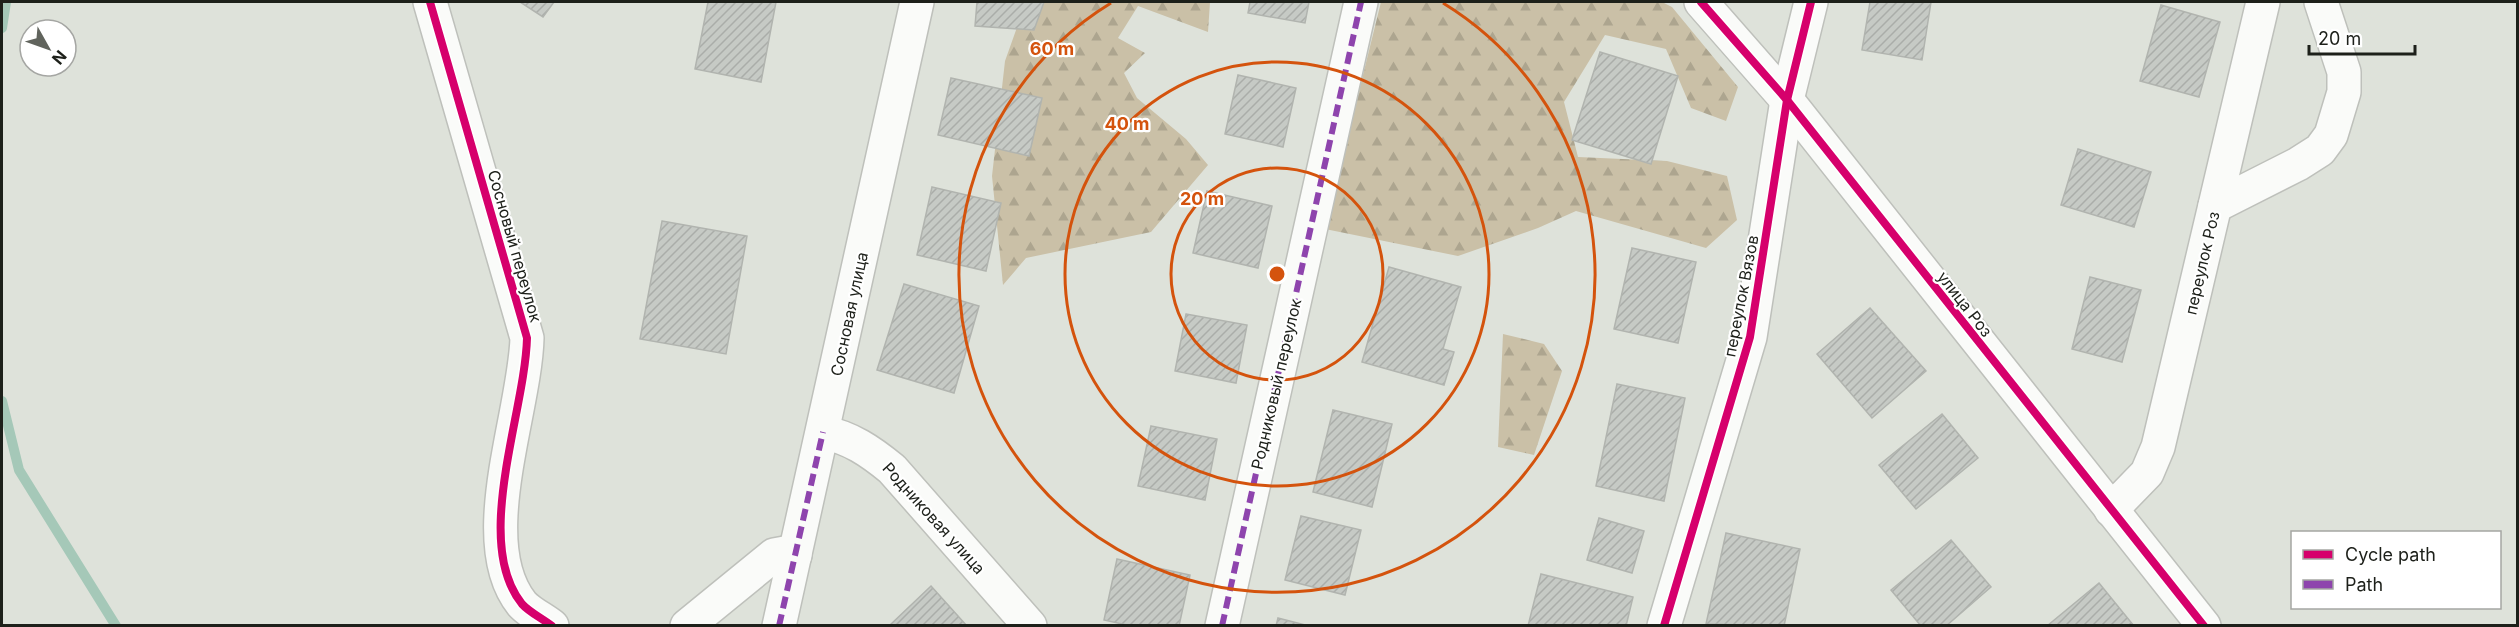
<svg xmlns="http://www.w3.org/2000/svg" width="2519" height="627" font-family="Inter,sans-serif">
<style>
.forest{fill:url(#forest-firs)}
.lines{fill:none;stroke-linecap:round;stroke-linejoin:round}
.stream{stroke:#a5c8b8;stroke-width:10}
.building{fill:url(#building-hatch);stroke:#b1b4af;stroke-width:1.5}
.street-casing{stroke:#bec0bb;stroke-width:36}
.street{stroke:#fafbf9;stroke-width:33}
.quiet{stroke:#8e44ad;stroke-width:6;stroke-dasharray:12 6;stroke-linecap:butt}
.cycleway-casing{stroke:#fff;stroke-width:11}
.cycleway{stroke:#d6006c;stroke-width:8}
.ring{fill:none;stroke:#d4530d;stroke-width:3}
.labels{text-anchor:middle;stroke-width:4.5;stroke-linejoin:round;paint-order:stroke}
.street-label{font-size:16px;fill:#1d201a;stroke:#fff}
.centre{fill:#d4530d;stroke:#fff;stroke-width:3}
.ring-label{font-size:18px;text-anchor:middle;font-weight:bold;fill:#d4530d;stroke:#fff;stroke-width:4.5;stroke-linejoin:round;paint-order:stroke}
</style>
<defs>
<pattern id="forest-firs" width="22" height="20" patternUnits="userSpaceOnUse" patternTransform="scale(1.5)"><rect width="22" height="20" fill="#cac0a7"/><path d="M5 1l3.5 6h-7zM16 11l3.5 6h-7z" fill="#ada58f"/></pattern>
<pattern id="building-hatch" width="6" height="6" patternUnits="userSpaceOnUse" patternTransform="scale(1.5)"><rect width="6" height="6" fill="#c6cac5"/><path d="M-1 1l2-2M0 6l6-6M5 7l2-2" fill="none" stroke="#aaada9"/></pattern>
</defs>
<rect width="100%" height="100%" fill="#dee2da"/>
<g class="forest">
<path d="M1026,2H1210L1208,32L1138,6L1118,38L1145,53L1124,73L1137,98L1186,139L1208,165L1151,232L1026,258L1003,285L992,176L1005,61Z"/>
<path d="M1381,2H1662L1672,7L1738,87L1726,121L1691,108L1666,49L1605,35L1564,102L1578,157L1667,161L1727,176L1737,220L1706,248L1576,211L1538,228L1458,256L1325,229Z"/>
<path d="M1503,334L1544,344L1562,371L1534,455L1498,447Z"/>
</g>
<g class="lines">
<g class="stream">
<path d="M2,28L6,2"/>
<path d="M2,401L19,470L116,626"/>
</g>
</g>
<g class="building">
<path d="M520,2H554L543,17Z"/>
<path d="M708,2H776L761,82L695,69Z"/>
<path d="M977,2H1044L1034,30L975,26Z"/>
<path d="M1250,2H1309L1305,23L1248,13Z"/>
<path d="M1870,2H1931L1922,60L1862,50Z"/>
<path d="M2161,5L2220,22L2199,97L2140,81Z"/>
<path d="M1600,52L1678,76L1651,164L1572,140Z"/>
<path d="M1238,75L1296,88L1283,147L1225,134Z"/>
<path d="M951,78L1042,98L1029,156L938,135Z"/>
<path d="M2078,149L2151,172L2134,227L2061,205Z"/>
<path d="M932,187L1001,203L986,271L917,255Z"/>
<path d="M1207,191L1272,206L1258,268L1193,253Z"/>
<path d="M662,221L747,236L726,354L640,339Z"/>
<path d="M1632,248L1696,262L1678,343L1614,329Z"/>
<path d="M1389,267L1461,287L1443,349L1454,352L1444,385L1362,362Z"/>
<path d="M2090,277L2141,290L2122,362L2072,349Z"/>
<path d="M904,284L979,306L954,393L877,370Z"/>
<path d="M1870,308L1926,371L1872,418L1817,354Z"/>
<path d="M1186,314L1247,325L1236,383L1175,371Z"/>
<path d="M1617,384L1685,398L1664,501L1596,486Z"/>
<path d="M1333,410L1392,424L1372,507L1313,492Z"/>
<path d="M1942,414L1978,458L1916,509L1879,465Z"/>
<path d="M1151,426L1217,439L1205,500L1138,486Z"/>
<path d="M1301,516L1361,530L1345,595L1285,580Z"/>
<path d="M1599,518L1644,531L1632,573L1587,560Z"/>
<path d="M1726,533L1800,549L1784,626L1706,624Z"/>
<path d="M1951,540L1991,587L1946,626H1921L1891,590Z"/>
<path d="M1117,559L1190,575L1179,626H1131L1104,620Z"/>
<path d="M1541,574L1633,597L1626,626H1528Z"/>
<path d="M2099,583L2134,626H2047Z"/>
<path d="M931,586L967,626H889Z"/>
<path d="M1278,618L1309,626H1276Z"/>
</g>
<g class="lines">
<defs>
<g id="street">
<path d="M430,2L527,338C525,413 472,542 522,604C529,612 543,619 552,626"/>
<path d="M1701,2L1787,100L2204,626"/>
<path d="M2215,206L2298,164L2320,150L2331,135L2344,92V72L2321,2"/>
<path d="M823,432C851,438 870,451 892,469L1030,626"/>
<path d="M2111,510L2147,473L2158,447L2263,2"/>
<path d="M687,626L774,555L785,553L795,555"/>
<path d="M779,626L917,2"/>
<path d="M1222,626L1361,2"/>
<path d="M1664,626L1750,337L1787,100L1811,2"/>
</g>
</defs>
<use href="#street" class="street-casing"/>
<use href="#street" class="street"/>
<g class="quiet">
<path d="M779,626L823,432"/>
<path d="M1222,626L1361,2"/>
</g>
<defs>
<g id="cycleway">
<path d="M430,2L527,338C525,413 472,542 522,604C529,612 543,619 552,626"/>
<path d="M1701,2L1787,100L2204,626"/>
<path d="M1664,626L1750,337L1787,100L1811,2"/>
</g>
</defs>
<use href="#cycleway" class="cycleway-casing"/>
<use href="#cycleway" class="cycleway"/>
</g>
<g class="ring">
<circle cx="1277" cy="274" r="106"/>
<circle cx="1277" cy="274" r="212"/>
<path d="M1443 3A318 318 0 1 1 1111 3"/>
</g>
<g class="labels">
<g class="street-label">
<text transform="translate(515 246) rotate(74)" y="6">Сосновый переулок</text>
<text transform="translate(2202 263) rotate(-77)" y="6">переулок Роз</text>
<text transform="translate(1741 296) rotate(-79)" y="6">переулок Вязов</text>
<text transform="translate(1965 304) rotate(52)" y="6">улица Роз</text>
<text transform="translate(849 314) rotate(-78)" y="6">Сосновая улица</text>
<text transform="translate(1276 384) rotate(-77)" y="6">Родниковый переулок</text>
<text transform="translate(934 518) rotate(48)" y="6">Родниковая улица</text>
</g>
</g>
<circle cx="1277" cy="274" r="9" class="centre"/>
<g class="ring-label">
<text x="1052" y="55">60 m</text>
<text x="1127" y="130">40 m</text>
<text x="1202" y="205">20 m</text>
</g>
<rect width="2519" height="627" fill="none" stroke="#1d201a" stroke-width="6"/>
<rect x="2291" y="531" width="210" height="78" fill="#ffffff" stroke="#a5a6a3" stroke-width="1.5"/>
<rect x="2303" y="550" width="30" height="9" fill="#d6006c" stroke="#a5a6a3" stroke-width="1.5"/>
<text x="2345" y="561" font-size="18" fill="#1d201a">Cycle path</text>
<rect x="2303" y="580" width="30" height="9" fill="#8e44ad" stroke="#a5a6a3" stroke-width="1.5"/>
<text x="2345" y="591" font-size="18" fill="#1d201a">Path</text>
<g transform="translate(48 48) rotate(130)"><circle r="28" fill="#ffffff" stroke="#a5a6a3" stroke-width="1.5"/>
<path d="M0-4.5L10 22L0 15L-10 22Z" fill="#61645d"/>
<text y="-9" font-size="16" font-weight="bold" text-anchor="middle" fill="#1d201a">N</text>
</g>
<path d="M2309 45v9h106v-9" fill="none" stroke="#1d201a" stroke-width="3"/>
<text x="2318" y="45" font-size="18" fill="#1d201a" stroke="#ffffff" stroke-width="4.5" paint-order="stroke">20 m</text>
</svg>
